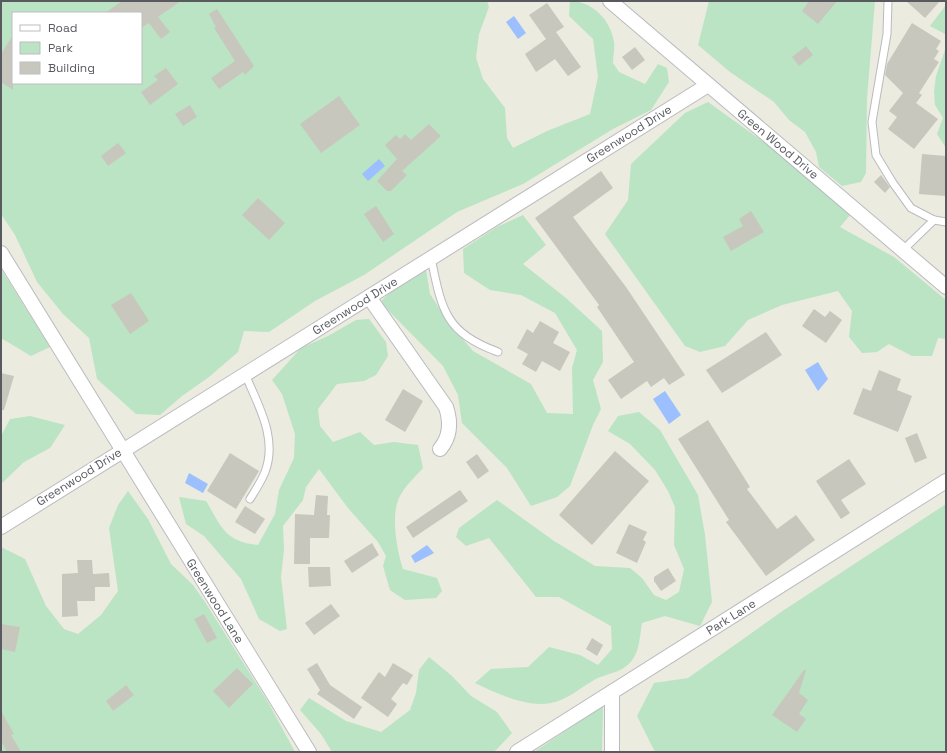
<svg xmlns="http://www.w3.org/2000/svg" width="947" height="753" font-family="'Space Grotesk',sans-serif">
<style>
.green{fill:#bae4c3;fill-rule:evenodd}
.water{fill:#9bbfff}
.building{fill:#c8c7be}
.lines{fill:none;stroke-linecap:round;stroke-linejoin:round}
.lane-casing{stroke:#babbc1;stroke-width:9}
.street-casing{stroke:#babbc1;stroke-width:16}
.lane{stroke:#fff;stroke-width:7}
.street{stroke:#fff;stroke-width:14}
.labels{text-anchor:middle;stroke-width:3.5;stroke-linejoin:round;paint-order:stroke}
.street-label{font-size:12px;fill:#585a60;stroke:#fff}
</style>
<rect width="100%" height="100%" fill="#ebebdf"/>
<g class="green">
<path d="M1,1H487L489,7L479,34L476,58L483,79L505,108L507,138L513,148L547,131L590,114L598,77L593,39L569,16L570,1C592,1 611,20 614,42C615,48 613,57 613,63L619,72L645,84L658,64L667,68L669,82L651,110L613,129L523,184L457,212L364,275L315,301L269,332L244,331L238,352L209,377L182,396L160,415L136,414L97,379L89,338L63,314L37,282L15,235L1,214ZM13,13H141V83H13Z"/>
<path d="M709,1H875L867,98L866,173L861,182L842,186L819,167L816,152L805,132L789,120L774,102L730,72L698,45Z"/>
<path d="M946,5V148L937,134L943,118L935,105L934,91L936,76L945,50V34L930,26Z"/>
<path d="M708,102L786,158L851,214L840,227L894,257L946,300V339L938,338L932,356H912L889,344L877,352L862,353L849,337L852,311L838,291L782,305L748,320L725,346L700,352L685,346L605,234L628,200L631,164L685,113Z"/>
<path d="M523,215L546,245L523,264L566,298L602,331L603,362L593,380L601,409L593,425L570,486L557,497L531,506L507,468L462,423L458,395L443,366L380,302L406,278L426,270L430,294L449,323L473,351L531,384L547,413L573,414L572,368L577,350L555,313L521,295L490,290L464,273L463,249L497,227Z"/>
<path d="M1,269L50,347L31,356L1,338Z"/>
<path d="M369,319L386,342L388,356L376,375L364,381L337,384L318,409L320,426L333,442L360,432L374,445L394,442L418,445L423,468C415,477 405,486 400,496C390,514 397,551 403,569L437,578L442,591L436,598L405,600L390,590L383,566L386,556L378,542L348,508L319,469L306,487L303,500L283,526L284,550L281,577L287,629L280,631L259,619L241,579L204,536L186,524L179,497L206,501C221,526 225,542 258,545L275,514L279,490L294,458L295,434L282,394L272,380L301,348L328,336L356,320Z"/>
<path d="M639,412L660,430L698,495L705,535L712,602L700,626L665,616L642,623C639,640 640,659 622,669C613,674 602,675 594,680C580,688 567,700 551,703C527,708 496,693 475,683L491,669L528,667L549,647L580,655L598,665L612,649L611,626L559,597H536L489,538L466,546L456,537L459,528L497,500L554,541L595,566L630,568L642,578L654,595L666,600L679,592L684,569L674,545L675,507L668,491L655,470L630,444L608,431L618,416Z"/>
<path d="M30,416L65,425L50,448L24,462L1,484V436L10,419Z"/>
<path d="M128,491L148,519L171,564L193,585L205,602L268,702L295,752H1V547L25,559L46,606L64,629L78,634L101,615L118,591L109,528L118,505Z"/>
<path d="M946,504V752H657L654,750L637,716L654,683L688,678L784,610Z"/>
<path d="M429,657L452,676L471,696L497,712L512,733L496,750L492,752H332L321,734L300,710L309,698L346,721L381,732L410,710L416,693L419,670Z"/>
<path d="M603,706L602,752H534Z"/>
</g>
<g class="water">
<path d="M514,16L526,33L518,39L506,22Z"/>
<path d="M379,159L385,166L368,181L362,174Z"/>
<path d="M818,362L828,379L818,391L805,370Z"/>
<path d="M665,391L681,415L669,424L653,399Z"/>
<path d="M189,473L208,484L203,493L185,483Z"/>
<path d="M427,545L434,553L415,563L411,556Z"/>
</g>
<g class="building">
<path d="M122,1H181L158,17L170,32L161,39L149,23L141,28V13H105Z"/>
<path d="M809,1H837L818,24L802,11Z"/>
<path d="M906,1H940L925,18Z"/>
<path d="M547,3L564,27L556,32L581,67L568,76L555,59L536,72L525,54L546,39L529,15Z"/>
<path d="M217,9L254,66L245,75L243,72L219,89L211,78L235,61L214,28L216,27L209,14Z"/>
<path d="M912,23L941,41L936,49L939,51L934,59L939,62L919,93L922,95L916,103L938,119L914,149L888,129L897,117L889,111L903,93L885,75L887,64Z"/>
<path d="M13,35V90L1,82V54Z"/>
<path d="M806,46L813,55L799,66L792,57Z"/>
<path d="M635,47L645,60L632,70L622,57Z"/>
<path d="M166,68L178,84L150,105L141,92L158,80L154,76Z"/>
<path d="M339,96L360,125L321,153L300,124Z"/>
<path d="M190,105L197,117L183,126L175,114Z"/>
<path d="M429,124L441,136L402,171L407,175L391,191H387L377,181L397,159L385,145L396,135L400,139L405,134L411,140Z"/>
<path d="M118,143L126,153L108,166L101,156Z"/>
<path d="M922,154L946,156V196L919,194Z"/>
<path d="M601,171L613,188L573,217L626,287L685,375L669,385L664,378L651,387L647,381L621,399L608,380L634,362L597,307L599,305L535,218Z"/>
<path d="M881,175L890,187L885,193L874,182Z"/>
<path d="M258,198L285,223L269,240L242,215Z"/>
<path d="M376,206L394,234L383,242L364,214Z"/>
<path d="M751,211L764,232L731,251L723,237L743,226L739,219Z"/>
<path d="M131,293L149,321L130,334L111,305Z"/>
<path d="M814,309L825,317L830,311L842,320L826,343L802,326Z"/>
<path d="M540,321L559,332L553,343L570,352L560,371L542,361L536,372L522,364L528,354L517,348L527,329L533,333Z"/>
<path d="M766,332L782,355L722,393L706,370Z"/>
<path d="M879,370L901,379L897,390L912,396L898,432L853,414L863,388L871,391Z"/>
<path d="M1,373L14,376L4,410H1Z"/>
<path d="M403,389L423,401L405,432L385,420Z"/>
<path d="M708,420L750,487L747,489L777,529L796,515L815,540L766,576L726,522L729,520L678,439Z"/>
<path d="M917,433L927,458L915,463L905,438Z"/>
<path d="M615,451L649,481L592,545L559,515Z"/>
<path d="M230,453L259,471L236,509L207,491Z"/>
<path d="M477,454L489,471L478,479L466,462Z"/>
<path d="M849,459L866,484L841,500L850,513L841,519L816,481Z"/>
<path d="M460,490L468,501L413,538L406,527Z"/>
<path d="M316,495L328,496L327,515H330L329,538H310V564H294L295,514L314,515Z"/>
<path d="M245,506L265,519L255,534L235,522Z"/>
<path d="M629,524L647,532L643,540L646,542L637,563L616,553Z"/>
<path d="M372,543L379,555L352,573L344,561Z"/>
<path d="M77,560H92L93,574L109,573L110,587H95V601H77L78,616L62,617V574L78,573Z"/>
<path d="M308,567H330L331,586L309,587Z"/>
<path d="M668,568L676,581L661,591L654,581V577Z"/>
<path d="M331,604L340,616L314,635L305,623Z"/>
<path d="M204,614L217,638L207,643L194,619Z"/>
<path d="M1,624L20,627L15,652L1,649Z"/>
<path d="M592,638L603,645L597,656L586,649Z"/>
<path d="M317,663L330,685L362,707L354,719L317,694L320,690L307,669Z"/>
<path d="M393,663L413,675L407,685L403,683L391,699L397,704L388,717L361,698L379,672L385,677Z"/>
<path d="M237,668L253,684L229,708L213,691Z"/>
<path d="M804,670H806L799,693L808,700L799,714L806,719L797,732L772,715Z"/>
<path d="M126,685L134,695L113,711L106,701Z"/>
<path d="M1,711L14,734L11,735L21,752H7L1,741Z"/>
</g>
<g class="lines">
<defs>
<g id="lane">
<path d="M888,1L887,34L872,122L876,155L893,183L911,208L934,220L946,222"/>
<path d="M903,250L934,220"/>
<path d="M431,258C442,311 445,332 498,352"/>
<path d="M245,374C258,405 278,438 265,472C261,482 255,491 250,499"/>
</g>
<g id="street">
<path d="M610,1L946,287"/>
<path d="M1,253L309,752"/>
<path d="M369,297L446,407C451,422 451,436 440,449"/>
<path d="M1,527L708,85"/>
<path d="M517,752L946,481"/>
<path d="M612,752V692"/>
</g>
</defs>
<use href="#lane" class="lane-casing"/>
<use href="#street" class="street-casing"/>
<use href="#lane" class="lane"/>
<use href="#street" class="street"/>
</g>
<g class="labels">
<g class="street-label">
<text transform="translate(629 134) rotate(-32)" y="4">Greenwood Drive</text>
<text transform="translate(778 144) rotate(40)" y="4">Green Wood Drive</text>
<text transform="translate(355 306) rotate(-32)" y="4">Greenwood Drive</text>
<text transform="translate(79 477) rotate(-32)" y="4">Greenwood Drive</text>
<text transform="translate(215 601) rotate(58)" y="4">Greenwood Lane</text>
<text transform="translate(731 617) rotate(-32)" y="4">Park Lane</text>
</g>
</g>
<rect width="947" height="753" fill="none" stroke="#585a60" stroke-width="4"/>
<rect x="12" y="12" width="130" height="72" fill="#ffffff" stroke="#bcbdbf"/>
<rect x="20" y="25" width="20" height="6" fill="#ffffff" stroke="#bcbdbf"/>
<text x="48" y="32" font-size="12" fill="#585a60">Road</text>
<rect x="20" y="42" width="20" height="12" fill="#bae4c3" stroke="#bcbdbf"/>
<text x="48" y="52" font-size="12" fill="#585a60">Park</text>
<rect x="20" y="62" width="20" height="12" fill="#c8c7be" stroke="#bcbdbf"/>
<text x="48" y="72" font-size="12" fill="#585a60">Building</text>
</svg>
